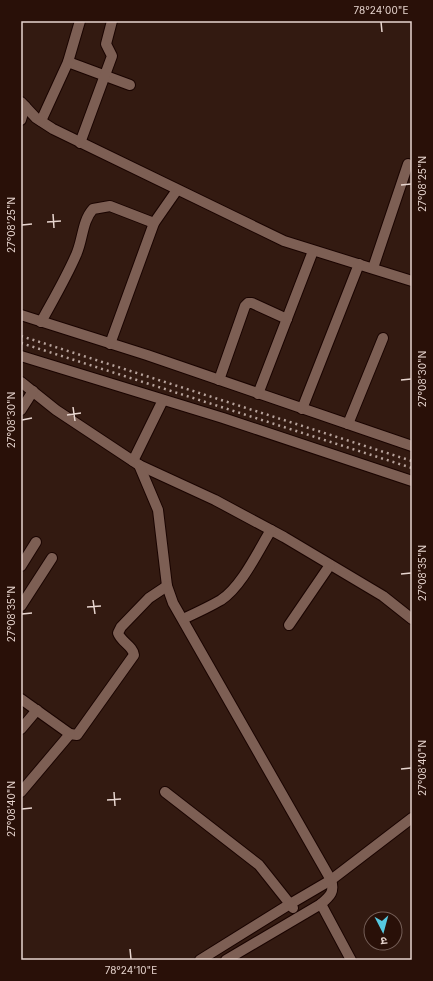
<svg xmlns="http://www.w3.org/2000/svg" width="433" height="981" font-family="Inter,'Noto Sans Devanagari',sans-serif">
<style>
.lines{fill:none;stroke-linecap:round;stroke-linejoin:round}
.minor-casing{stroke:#1a0401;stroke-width:12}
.minor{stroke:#7d5f54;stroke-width:10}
.rail{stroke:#b6a29b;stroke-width:2.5;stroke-dasharray:2 4;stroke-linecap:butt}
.ticks{fill:none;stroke:#e7d5cf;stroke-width:1.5}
.neatline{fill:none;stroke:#e7d5cf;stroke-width:1.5}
.ticks-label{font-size:10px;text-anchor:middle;fill:#e7d5cf}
</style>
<rect width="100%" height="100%" fill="#331a11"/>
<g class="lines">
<defs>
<g id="minor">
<path d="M68,62L130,85"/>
<path d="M21,102L36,118L53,129L284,241L412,281"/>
<path d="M21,120L25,106"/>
<path d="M41,121L68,62L80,21"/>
<path d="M80,143L112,56L106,44L112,21"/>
<path d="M373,268L408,164"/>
<path d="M21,315L147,355L412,446"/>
<path d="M41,322C53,300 66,278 76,255C83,240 82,221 93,209L110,206L154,223"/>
<path d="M110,344L154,223L177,190"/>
<path d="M21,356L223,418L412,481"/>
<path d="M219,380L245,306L248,303H252L287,319"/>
<path d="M21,382L56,410L139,465L215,500L284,537L383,596L412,619"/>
<path d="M258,394L313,251"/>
<path d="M302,409L359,264"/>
<path d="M21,410L33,391"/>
<path d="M348,424L383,338"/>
<path d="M133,461L163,400"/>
<path d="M139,465L158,510L167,586L173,603L331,880C335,892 330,896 321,904L226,960"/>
<path d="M21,566L36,542"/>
<path d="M21,606L52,558"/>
<path d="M183,619C196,613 209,607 221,600C242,586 258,551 271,530"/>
<path d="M289,625L330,565"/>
<path d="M21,699L70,734L77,735L134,655C133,646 121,642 118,633L121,627L149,598L167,586"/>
<path d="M21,729L37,710"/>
<path d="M21,792L70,734"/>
<path d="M165,792L259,865L290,904L331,880L412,818"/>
<path d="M321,904L351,960"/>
<path d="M200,960L290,904L293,908"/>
</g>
</defs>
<use href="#minor" class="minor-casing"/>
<use href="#minor" class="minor"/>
<g class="rail">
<path d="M21,336L412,461"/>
<path d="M21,343L412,468"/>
</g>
</g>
<path class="ticks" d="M381,22L382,32M401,185L411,184M53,214L54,228M47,222L61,221M22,225L32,224M401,380L411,379M73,407L75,421M67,415L81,413M22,420L32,418M401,574L411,573M93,600L95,614M87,607L101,606M22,614L32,613M401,769L411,768M114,792L115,806M107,800L121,799M22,809L32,808M130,949L131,959"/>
<rect width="433" height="981" fill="none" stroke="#291008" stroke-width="44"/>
<g transform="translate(383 931) rotate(174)"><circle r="19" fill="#291008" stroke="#755f58"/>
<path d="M0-3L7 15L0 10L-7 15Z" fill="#56c9e1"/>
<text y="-6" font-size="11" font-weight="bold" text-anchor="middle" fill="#e7d5cf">उ</text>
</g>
<rect x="22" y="22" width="389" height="937" class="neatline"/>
<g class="ticks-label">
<text x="381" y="14">78°24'00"E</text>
<text transform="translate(422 184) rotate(-90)" y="4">27°08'25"N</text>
<text transform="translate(11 225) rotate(-90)" y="4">27°08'25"N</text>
<text transform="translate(422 379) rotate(-90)" y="4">27°08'30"N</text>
<text transform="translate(11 420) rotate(-90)" y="4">27°08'30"N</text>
<text transform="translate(422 573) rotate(-90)" y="4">27°08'35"N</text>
<text transform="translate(11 614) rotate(-90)" y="4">27°08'35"N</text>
<text transform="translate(422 768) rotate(-90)" y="4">27°08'40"N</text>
<text transform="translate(11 809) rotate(-90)" y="4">27°08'40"N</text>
<text x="131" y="974">78°24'10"E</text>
</g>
</svg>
